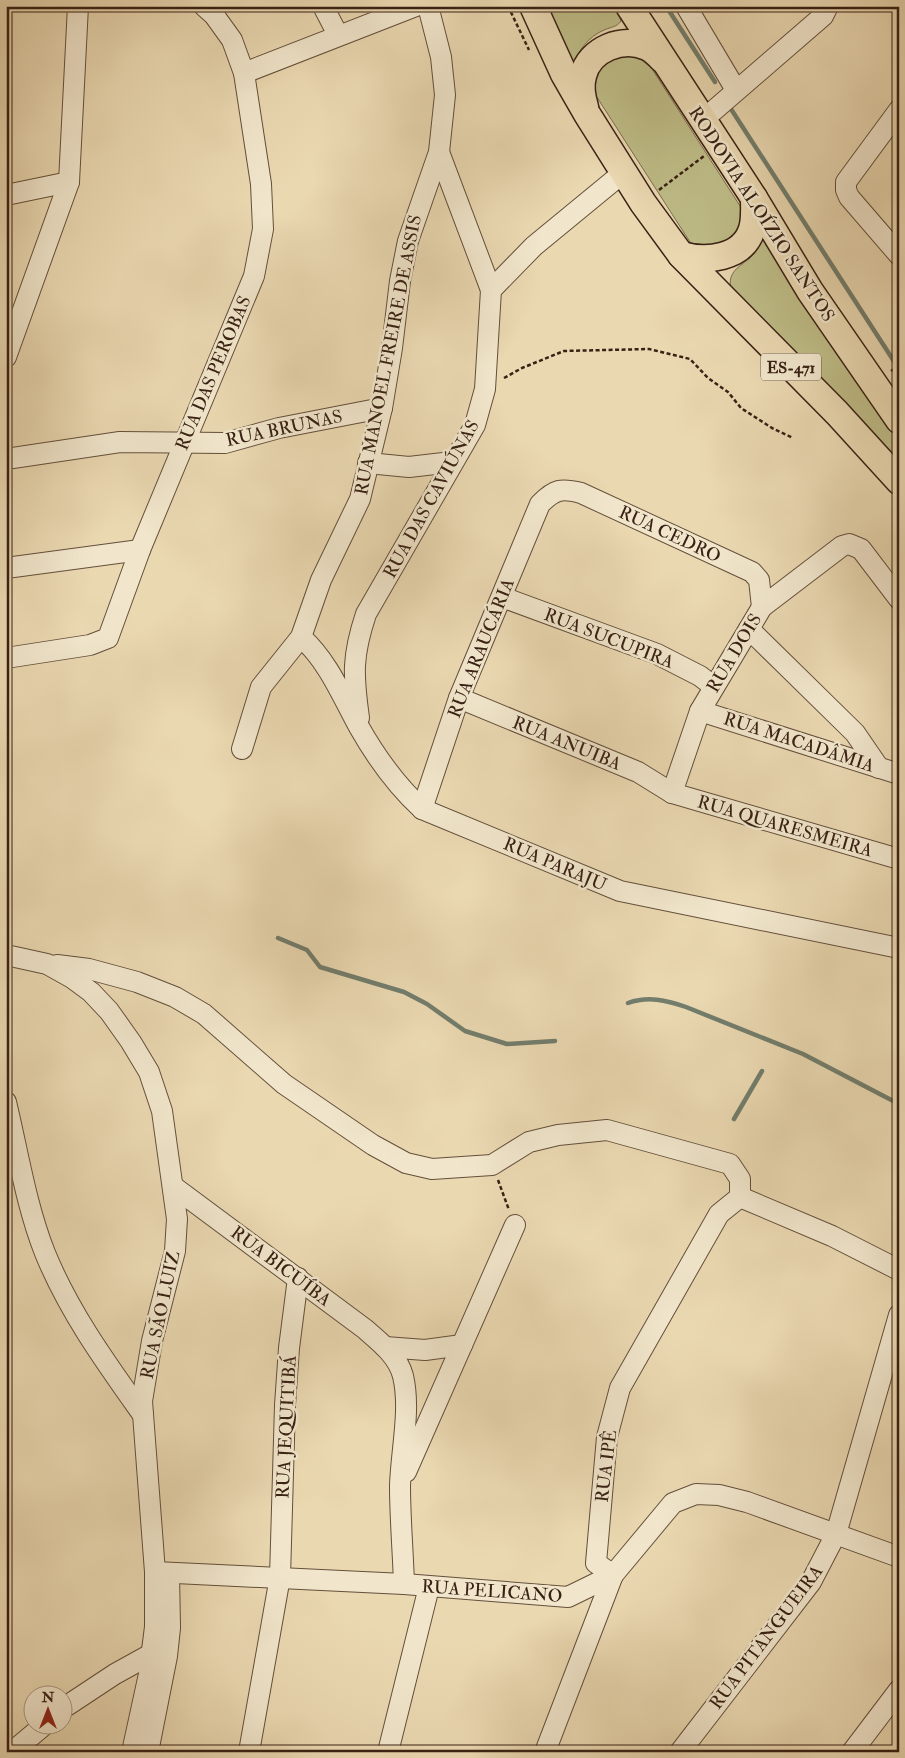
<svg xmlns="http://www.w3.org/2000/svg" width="905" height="1758" font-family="'IM FELL Double Pica',serif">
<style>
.green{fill:#bebc87;stroke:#7b6e4e}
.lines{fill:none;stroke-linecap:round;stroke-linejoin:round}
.stream{stroke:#727d6c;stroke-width:4.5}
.minor-casing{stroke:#644f3b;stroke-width:22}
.major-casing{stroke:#382114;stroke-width:29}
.path{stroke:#382114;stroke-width:2.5;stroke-dasharray:4 2.5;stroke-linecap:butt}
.minor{stroke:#f1e6cc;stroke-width:20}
.major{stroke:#ead8b1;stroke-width:26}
.labels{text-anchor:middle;stroke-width:5;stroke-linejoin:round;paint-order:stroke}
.shield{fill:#f1e6cc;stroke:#705c4b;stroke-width:1}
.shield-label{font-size:16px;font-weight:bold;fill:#382114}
.street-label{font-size:18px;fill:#382114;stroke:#f1e6cc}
</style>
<rect width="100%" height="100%" fill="#ead8b1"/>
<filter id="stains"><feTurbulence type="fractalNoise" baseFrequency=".004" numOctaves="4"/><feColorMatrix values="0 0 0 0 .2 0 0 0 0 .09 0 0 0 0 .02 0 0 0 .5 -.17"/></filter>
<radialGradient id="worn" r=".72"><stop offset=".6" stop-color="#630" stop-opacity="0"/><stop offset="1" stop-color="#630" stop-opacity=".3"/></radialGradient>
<g class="green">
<path d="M547,6H616L621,21C617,27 611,27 604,30C588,37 579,50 573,65Z"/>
<path d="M615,52L645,58L742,209L743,216L732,243L696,246L690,242L593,91L592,77Z"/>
<path d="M764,236L873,405L899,440V471L731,289C727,271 740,267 751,257C757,251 761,244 764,236Z"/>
</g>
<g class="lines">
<g class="stream">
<path d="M666,6L715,82"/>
<path d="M731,109L899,369"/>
<path d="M278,938L307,950L320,967L404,992L427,1004L465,1031L507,1044L555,1041"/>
<path d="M628,1003C648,996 666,1000 686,1007L803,1054L899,1104"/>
<path d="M734,1119L762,1071"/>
</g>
<defs>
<g id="minor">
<path d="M323,6L338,35"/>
<path d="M686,6L736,90"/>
<path d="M244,73L416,6"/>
<path d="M899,110L846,182V190L849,197L899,255"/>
<path d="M700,118L712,112L823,16L828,6"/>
<path d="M439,152L491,290"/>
<path d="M6,195L69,182"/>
<path d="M6,357L69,182L78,6"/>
<path d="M6,459L120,442L225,443L279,428L382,408"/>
<path d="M368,463L409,467L452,462"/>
<path d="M6,568L140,550"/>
<path d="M502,597L657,654L700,676L713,686"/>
<path d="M749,629L855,733L879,768"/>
<path d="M301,637C328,661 342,696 359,727C376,757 397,786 422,809L620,891L899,948"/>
<path d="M6,658L90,645L108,638L140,550L254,276L263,229L261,184L244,73L232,40L214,15L204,6"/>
<path d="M459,698L638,772L672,793L899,859"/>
<path d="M700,711L899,774"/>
<path d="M359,718C353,675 352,656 366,614L475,425L485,389L491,290L534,246L624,172"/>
<path d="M242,749L261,687L301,637L321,580L360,499L382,408L392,348L400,281L408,241L439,152L445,95L441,57L428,6"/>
<path d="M672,793L700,711L762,607L842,546L849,544L861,549L899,599"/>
<path d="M422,809L459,698L540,504C555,489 561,488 581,493L752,572L759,580L762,607"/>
<path d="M6,955L47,964L72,978L91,992L109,1011L131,1042L149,1072L162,1111L177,1219L175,1251L152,1341L142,1401L155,1572V1627L149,1674L132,1752"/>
<path d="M57,965L89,969L137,982L175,997L204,1014L284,1084L373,1145L406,1163L432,1169L492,1165L529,1142L558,1135L607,1130L730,1164L740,1179V1197"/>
<path d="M6,1102C18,1152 26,1205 45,1253C69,1312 106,1363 143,1415"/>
<path d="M174,1187L365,1329C380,1342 398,1356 403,1376C411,1410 401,1450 400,1486C400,1518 403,1552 404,1584"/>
<path d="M740,1197L832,1236L899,1270"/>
<path d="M385,1347L425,1350L462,1345"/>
<path d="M406,1472L515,1225"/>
<path d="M155,1572L404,1584L568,1597L613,1575L673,1503L696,1494L719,1495L747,1502L899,1557"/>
<path d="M613,1575L596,1563L607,1437L620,1388L719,1214L740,1197"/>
<path d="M62,1709L115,1674L153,1653"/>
<path d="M12,1752L43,1726"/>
<path d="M148,1752L167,1656L170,1628L169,1573"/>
<path d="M249,1752L280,1577L285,1405L289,1348L298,1278"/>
<path d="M388,1752L429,1587"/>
<path d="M545,1752L613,1575"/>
<path d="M680,1752L811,1582L836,1534L899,1315"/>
<path d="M852,1752L899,1690"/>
</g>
<g id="major">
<path d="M533,6L564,74L587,114L643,203L681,255L837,413L899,481"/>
<path d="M629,6L754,198L810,291L899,420"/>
<path d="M585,107C582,97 580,86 583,76C589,49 623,36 647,47C652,49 658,55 662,59"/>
<path d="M681,255C706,262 743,259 752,229C755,220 754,208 754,198"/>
</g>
</defs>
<use href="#minor" class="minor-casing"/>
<use href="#major" class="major-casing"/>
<g class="path">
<path d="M508,6L529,50"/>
<path d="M659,190L704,156"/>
<path d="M891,371L899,366"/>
<path d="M504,378L522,368L564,351L649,349L690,359L708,378L728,392L741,408L772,428L793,438"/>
<path d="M498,1180L509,1210"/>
</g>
<use href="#minor" class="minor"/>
<use href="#major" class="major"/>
</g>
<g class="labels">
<rect class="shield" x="761" y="353.5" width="60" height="27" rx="4"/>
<g class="shield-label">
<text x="791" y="373">ES-471</text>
</g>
<g class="street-label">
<text transform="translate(762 214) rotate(57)" y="6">RODOVIA ALOÍZIO SANTOS</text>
<text transform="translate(388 355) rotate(-79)" y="6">RUA MANOEL FREIRE DE ASSIS</text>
<text transform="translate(213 373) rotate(-67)" y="6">RUA DAS PEROBAS</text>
<text transform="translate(284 428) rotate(-12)" y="6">RUA BRUNAS</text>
<text transform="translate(431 499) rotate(-61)" y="6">RUA DAS CAVIÚNAS</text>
<text transform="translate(670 534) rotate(25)" y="6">RUA CEDRO</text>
<text transform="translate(609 638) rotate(21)" y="6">RUA SUCUPIRA</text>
<text transform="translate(481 648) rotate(-68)" y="6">RUA ARAUCÁRIA</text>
<text transform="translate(734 653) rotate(-59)" y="6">RUA DOIS</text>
<text transform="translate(799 742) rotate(18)" y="6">RUA MACADÂMIA</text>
<text transform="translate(567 743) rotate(22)" y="6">RUA ANUIBA</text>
<text transform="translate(785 826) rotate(16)" y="6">RUA QUARESMEIRA</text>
<text transform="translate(555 864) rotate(23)" y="6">RUA PARAJU</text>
<text transform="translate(281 1266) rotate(37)" y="6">RUA BICUÍBA</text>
<text transform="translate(160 1315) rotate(-78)" y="6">RUA SÃO LUIZ</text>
<text transform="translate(286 1427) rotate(-87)" y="6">RUA JEQUITIBÁ</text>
<text transform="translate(606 1466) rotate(-83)" y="6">RUA IPÊ</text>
<text transform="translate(492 1591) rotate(4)" y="6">RUA PELICANO</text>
<text transform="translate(766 1637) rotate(-53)" y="6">RUA PITANGUEIRA</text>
</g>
</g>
<rect width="905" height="1758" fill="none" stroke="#ead8b1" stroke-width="25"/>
<rect x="8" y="8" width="890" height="1743" fill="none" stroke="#382114" stroke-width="2.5"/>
<rect x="12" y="12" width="880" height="1733" fill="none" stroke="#382114"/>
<g transform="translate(48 1710)"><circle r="24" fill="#f1e6cc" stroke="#a79782"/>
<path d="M0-4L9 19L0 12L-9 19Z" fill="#8f2418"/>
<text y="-8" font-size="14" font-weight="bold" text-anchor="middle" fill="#382114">N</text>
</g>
<rect width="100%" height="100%" filter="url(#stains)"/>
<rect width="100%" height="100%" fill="url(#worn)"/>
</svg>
